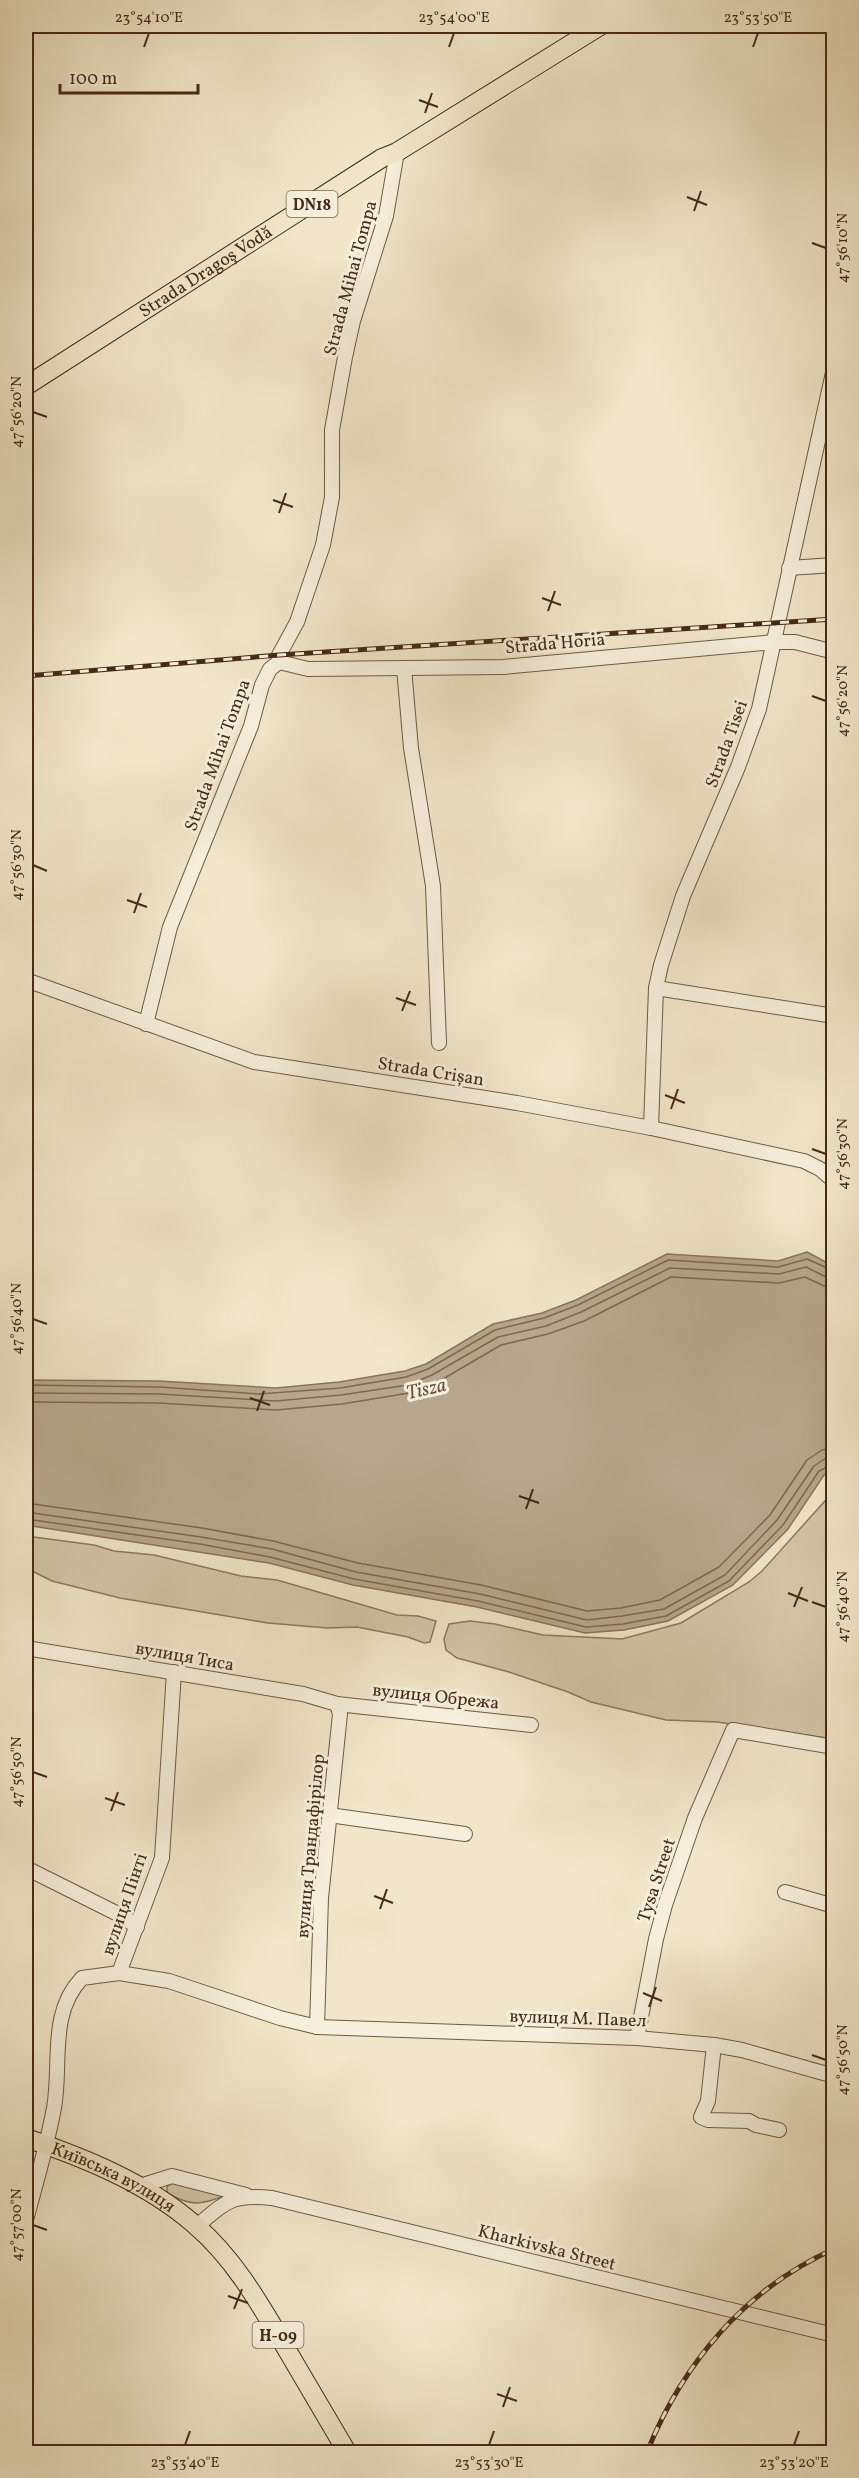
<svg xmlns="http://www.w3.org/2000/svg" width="859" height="2478" font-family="Vollkorn,serif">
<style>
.green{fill:#d4c6aa;stroke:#8d7860;stroke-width:1.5}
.water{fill:#b7a68c;stroke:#8a745c;stroke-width:1.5}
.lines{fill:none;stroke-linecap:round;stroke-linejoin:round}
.shore{stroke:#7e6850;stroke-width:1.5}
.minor-casing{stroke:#715942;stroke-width:16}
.major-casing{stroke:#462a15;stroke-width:20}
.minor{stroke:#f6efdc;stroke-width:14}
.major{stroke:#f1e6c9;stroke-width:18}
.rail-casing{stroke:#462a15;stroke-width:5}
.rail{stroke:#f6efdc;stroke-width:3;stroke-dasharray:9;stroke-linecap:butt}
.ticks{fill:none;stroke:#462a15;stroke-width:2}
.labels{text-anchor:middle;stroke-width:6;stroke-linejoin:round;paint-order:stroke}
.shield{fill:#f6efdc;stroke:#7b6551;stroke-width:1.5}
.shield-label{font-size:16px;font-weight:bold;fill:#462a15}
.street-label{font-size:18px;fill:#462a15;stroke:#f6efdc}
.water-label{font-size:20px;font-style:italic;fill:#684f39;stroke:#f6efdc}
.neatline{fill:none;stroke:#462a15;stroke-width:2}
.ticks-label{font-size:15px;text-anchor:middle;fill:#462a15}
</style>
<rect width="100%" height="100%" fill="#f1e6c9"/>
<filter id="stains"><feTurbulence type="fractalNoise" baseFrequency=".00333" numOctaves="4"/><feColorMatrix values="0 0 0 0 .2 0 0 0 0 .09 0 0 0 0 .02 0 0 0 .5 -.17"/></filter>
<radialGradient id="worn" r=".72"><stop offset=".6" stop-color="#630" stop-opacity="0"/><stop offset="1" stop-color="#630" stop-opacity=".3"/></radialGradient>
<g class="green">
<path d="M833,1492V1739L717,1722L666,1720L591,1702L568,1692L509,1672L457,1658L446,1650L444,1639L449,1624L470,1621L495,1624L543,1635L622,1639L681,1623L749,1582L762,1571Z"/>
<path d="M26,1536L94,1545L114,1551L154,1555L241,1576L277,1580L397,1615L418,1616L436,1621L430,1642L424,1643L408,1637L357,1627L327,1628L268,1623L120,1598L52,1581L26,1568Z"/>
<path d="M174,2182L227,2195C201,2205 192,2207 167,2193V2186Z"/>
</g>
<path class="water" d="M807,1252L833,1266V1469L824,1475L788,1529L733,1585L668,1621L624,1630L585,1633L477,1607L353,1585L269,1563L26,1525V1380L159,1381L276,1388L339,1382L405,1371L426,1364L493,1324L542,1313L576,1300L667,1254L778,1261Z"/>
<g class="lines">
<g class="shore">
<path d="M26,1385L159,1387L259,1394L340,1388L406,1377L428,1369L495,1330L544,1318L578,1305L668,1260L778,1267L807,1259L834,1271"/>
<path d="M26,1393L159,1394L276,1401L341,1395L408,1385L432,1375L498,1337L546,1326L581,1312L670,1268L779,1274L806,1267L826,1277L834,1279"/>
<path d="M26,1402L158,1403L276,1410L342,1404L409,1393L436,1383L501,1345L548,1334L584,1321L671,1277L779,1283L805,1277L824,1286L834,1288"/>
<path d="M26,1503L202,1528L273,1541L358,1563L481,1585L587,1611L621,1608L660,1600L719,1567L770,1515L807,1460L822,1450L834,1448"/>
<path d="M26,1512L201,1537L272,1549L356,1572L480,1594L587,1620L622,1616L664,1609L725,1575L777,1520L814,1466L826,1458L834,1457"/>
<path d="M26,1519L200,1544L270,1557L354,1579L478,1601L586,1627L623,1624L666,1616L729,1581L783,1525L819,1471L834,1464"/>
</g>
<defs>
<g id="minor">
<path d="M789,568L834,565"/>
<path d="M279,662L308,669L503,667L774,642H795L834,652"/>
<path d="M404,668L411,748L433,886L439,1043"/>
<path d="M26,980L254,1062L517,1103L651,1128L804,1161L820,1169L834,1181"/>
<path d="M656,988L834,1016"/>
<path d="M146,1024L170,927L251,726L262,685L270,669L279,662V655L297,622L323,545L332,497V430L345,357L353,321L386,216L397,152"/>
<path d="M651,1128L656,988L661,965L683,896L738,767L759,709L834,368"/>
<path d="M26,1648L303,1694L337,1704L531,1725"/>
<path d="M329,1815L465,1834"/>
<path d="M26,1868L122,1916L137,1927"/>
<path d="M785,1892L834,1906"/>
<path d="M119,1973L169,1981L280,2018L317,2027L637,2038L714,2045L742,2050L834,2076"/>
<path d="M317,2027L321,1898L340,1714L337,1704"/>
<path d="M637,2038L656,1939L665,1905L695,1818L733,1730L834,1747"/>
<path d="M714,2045L708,2101L701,2117L708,2120L749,2121L756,2125L779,2130"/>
<path d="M140,2186L172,2176L246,2195"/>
<path d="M26,2220C36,2183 47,2146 54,2108C62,2063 48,2014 82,1978L119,1973L162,1858L174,1672"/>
<path d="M197,2226C227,2201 231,2194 272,2198L834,2335"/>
</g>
<g id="major">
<path id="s1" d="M26,386L382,158L397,152L600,26"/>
<path id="s2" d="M26,2138C85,2158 147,2183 195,2225C235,2259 261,2306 287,2350C307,2384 327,2418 347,2452"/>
</g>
</defs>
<use href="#minor" class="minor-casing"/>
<use href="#major" class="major-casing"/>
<use href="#minor" class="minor"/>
<use href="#major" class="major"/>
<defs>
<g id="rail">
<path d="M26,676L279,655L834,619"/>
<path d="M647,2452C683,2363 745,2289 834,2249"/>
</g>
</defs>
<use href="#rail" class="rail-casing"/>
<use href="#rail" class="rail"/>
</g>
<path class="ticks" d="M144,47L149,33M449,47L454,33M753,47L758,33M419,100L438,107M425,113L432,93M687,197L707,205M694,211L701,191M812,243L826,248M33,412L47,417M273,500L293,507M279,513L286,493M542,598L561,605M548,611L555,591M812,696L826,701M33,865L47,871M127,900L147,907M134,913L141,893M396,998L416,1005M402,1011L410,991M665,1095L685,1103M671,1109L678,1089M812,1149L826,1154M33,1319L47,1324M250,1398L270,1405M257,1411L264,1391M519,1496L539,1503M526,1509L533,1489M788,1593L808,1601M812,1602L826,1607M794,1607L802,1587M33,1772L47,1777M105,1798L125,1805M111,1811L118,1792M374,1896L393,1903M380,1909L387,1889M643,1993L662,2001M649,2007L656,1987M812,2055L826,2060M33,2225L47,2230M228,2296L248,2303M234,2309L242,2289M497,2394L517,2401M503,2407L510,2387M185,2445L190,2431M489,2445L494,2431M794,2445L799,2431"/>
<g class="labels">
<g class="shield">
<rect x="286.5" y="191" width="51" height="26" rx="4.5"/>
<rect x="252.5" y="2322" width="51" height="26" rx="4.5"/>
</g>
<g class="shield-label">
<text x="312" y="210">DN18</text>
<text x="278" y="2341">Н-09</text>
</g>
<g class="street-label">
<text dy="6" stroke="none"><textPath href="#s1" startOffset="213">Strada Dragoș Vodă</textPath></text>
<text transform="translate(350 278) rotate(-75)" y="6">Strada Mihai Tompa</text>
<text transform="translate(555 643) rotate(-5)" y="6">Strada Horia</text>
<text transform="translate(726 744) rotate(-70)" y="6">Strada Tisei</text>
<text transform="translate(217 755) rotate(-70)" y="6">Strada Mihai Tompa</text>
<text transform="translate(431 1071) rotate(9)" y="6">Strada Crișan</text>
<text transform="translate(185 1656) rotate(10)" y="6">вулиця Тиса</text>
<text transform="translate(436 1696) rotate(6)" y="6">вулиця Обрежа</text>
<text transform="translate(310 1846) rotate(-85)" y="6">вулиця Трандафірілор</text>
<text transform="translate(656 1880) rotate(-72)" y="6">Tysa Street</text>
<text transform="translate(124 1904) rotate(-71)" y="6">вулиця Пінті</text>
<text transform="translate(578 2018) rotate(2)" y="6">вулиця М. Павел</text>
<text dy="6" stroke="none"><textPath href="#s2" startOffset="96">Київська вулиця</textPath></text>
<text transform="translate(547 2247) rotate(14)" y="6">Kharkivska Street</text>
</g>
<g class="water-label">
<text transform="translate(426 1388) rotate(-13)" y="7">Tisza</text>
</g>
</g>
<rect width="859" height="2478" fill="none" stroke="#f1e6c9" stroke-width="66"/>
<path d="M60 84v9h138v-9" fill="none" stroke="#462a15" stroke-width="3"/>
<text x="69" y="84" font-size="18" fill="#462a15" stroke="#f6efdc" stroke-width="4.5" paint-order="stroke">100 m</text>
<rect x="33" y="33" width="793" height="2412" class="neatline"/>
<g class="ticks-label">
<text x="149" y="22">23°54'10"E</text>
<text x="454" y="22">23°54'00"E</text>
<text x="758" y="22">23°53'50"E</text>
<text transform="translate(842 248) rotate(-90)" y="5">47°56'10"N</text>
<text transform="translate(16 412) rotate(-90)" y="5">47°56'20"N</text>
<text transform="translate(842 701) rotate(-90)" y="5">47°56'20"N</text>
<text transform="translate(16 865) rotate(-90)" y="5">47°56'30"N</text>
<text transform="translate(842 1154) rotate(-90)" y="5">47°56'30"N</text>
<text transform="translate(16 1319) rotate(-90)" y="5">47°56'40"N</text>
<text transform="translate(842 1607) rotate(-90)" y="5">47°56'40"N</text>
<text transform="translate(16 1772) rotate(-90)" y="5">47°56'50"N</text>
<text transform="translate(842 2060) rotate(-90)" y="5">47°56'50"N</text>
<text transform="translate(16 2225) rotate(-90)" y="5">47°57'00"N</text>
<text x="185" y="2467">23°53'40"E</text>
<text x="489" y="2467">23°53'30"E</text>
<text x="794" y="2467">23°53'20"E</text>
</g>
<rect width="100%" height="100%" filter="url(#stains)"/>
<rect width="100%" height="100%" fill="url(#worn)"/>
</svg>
